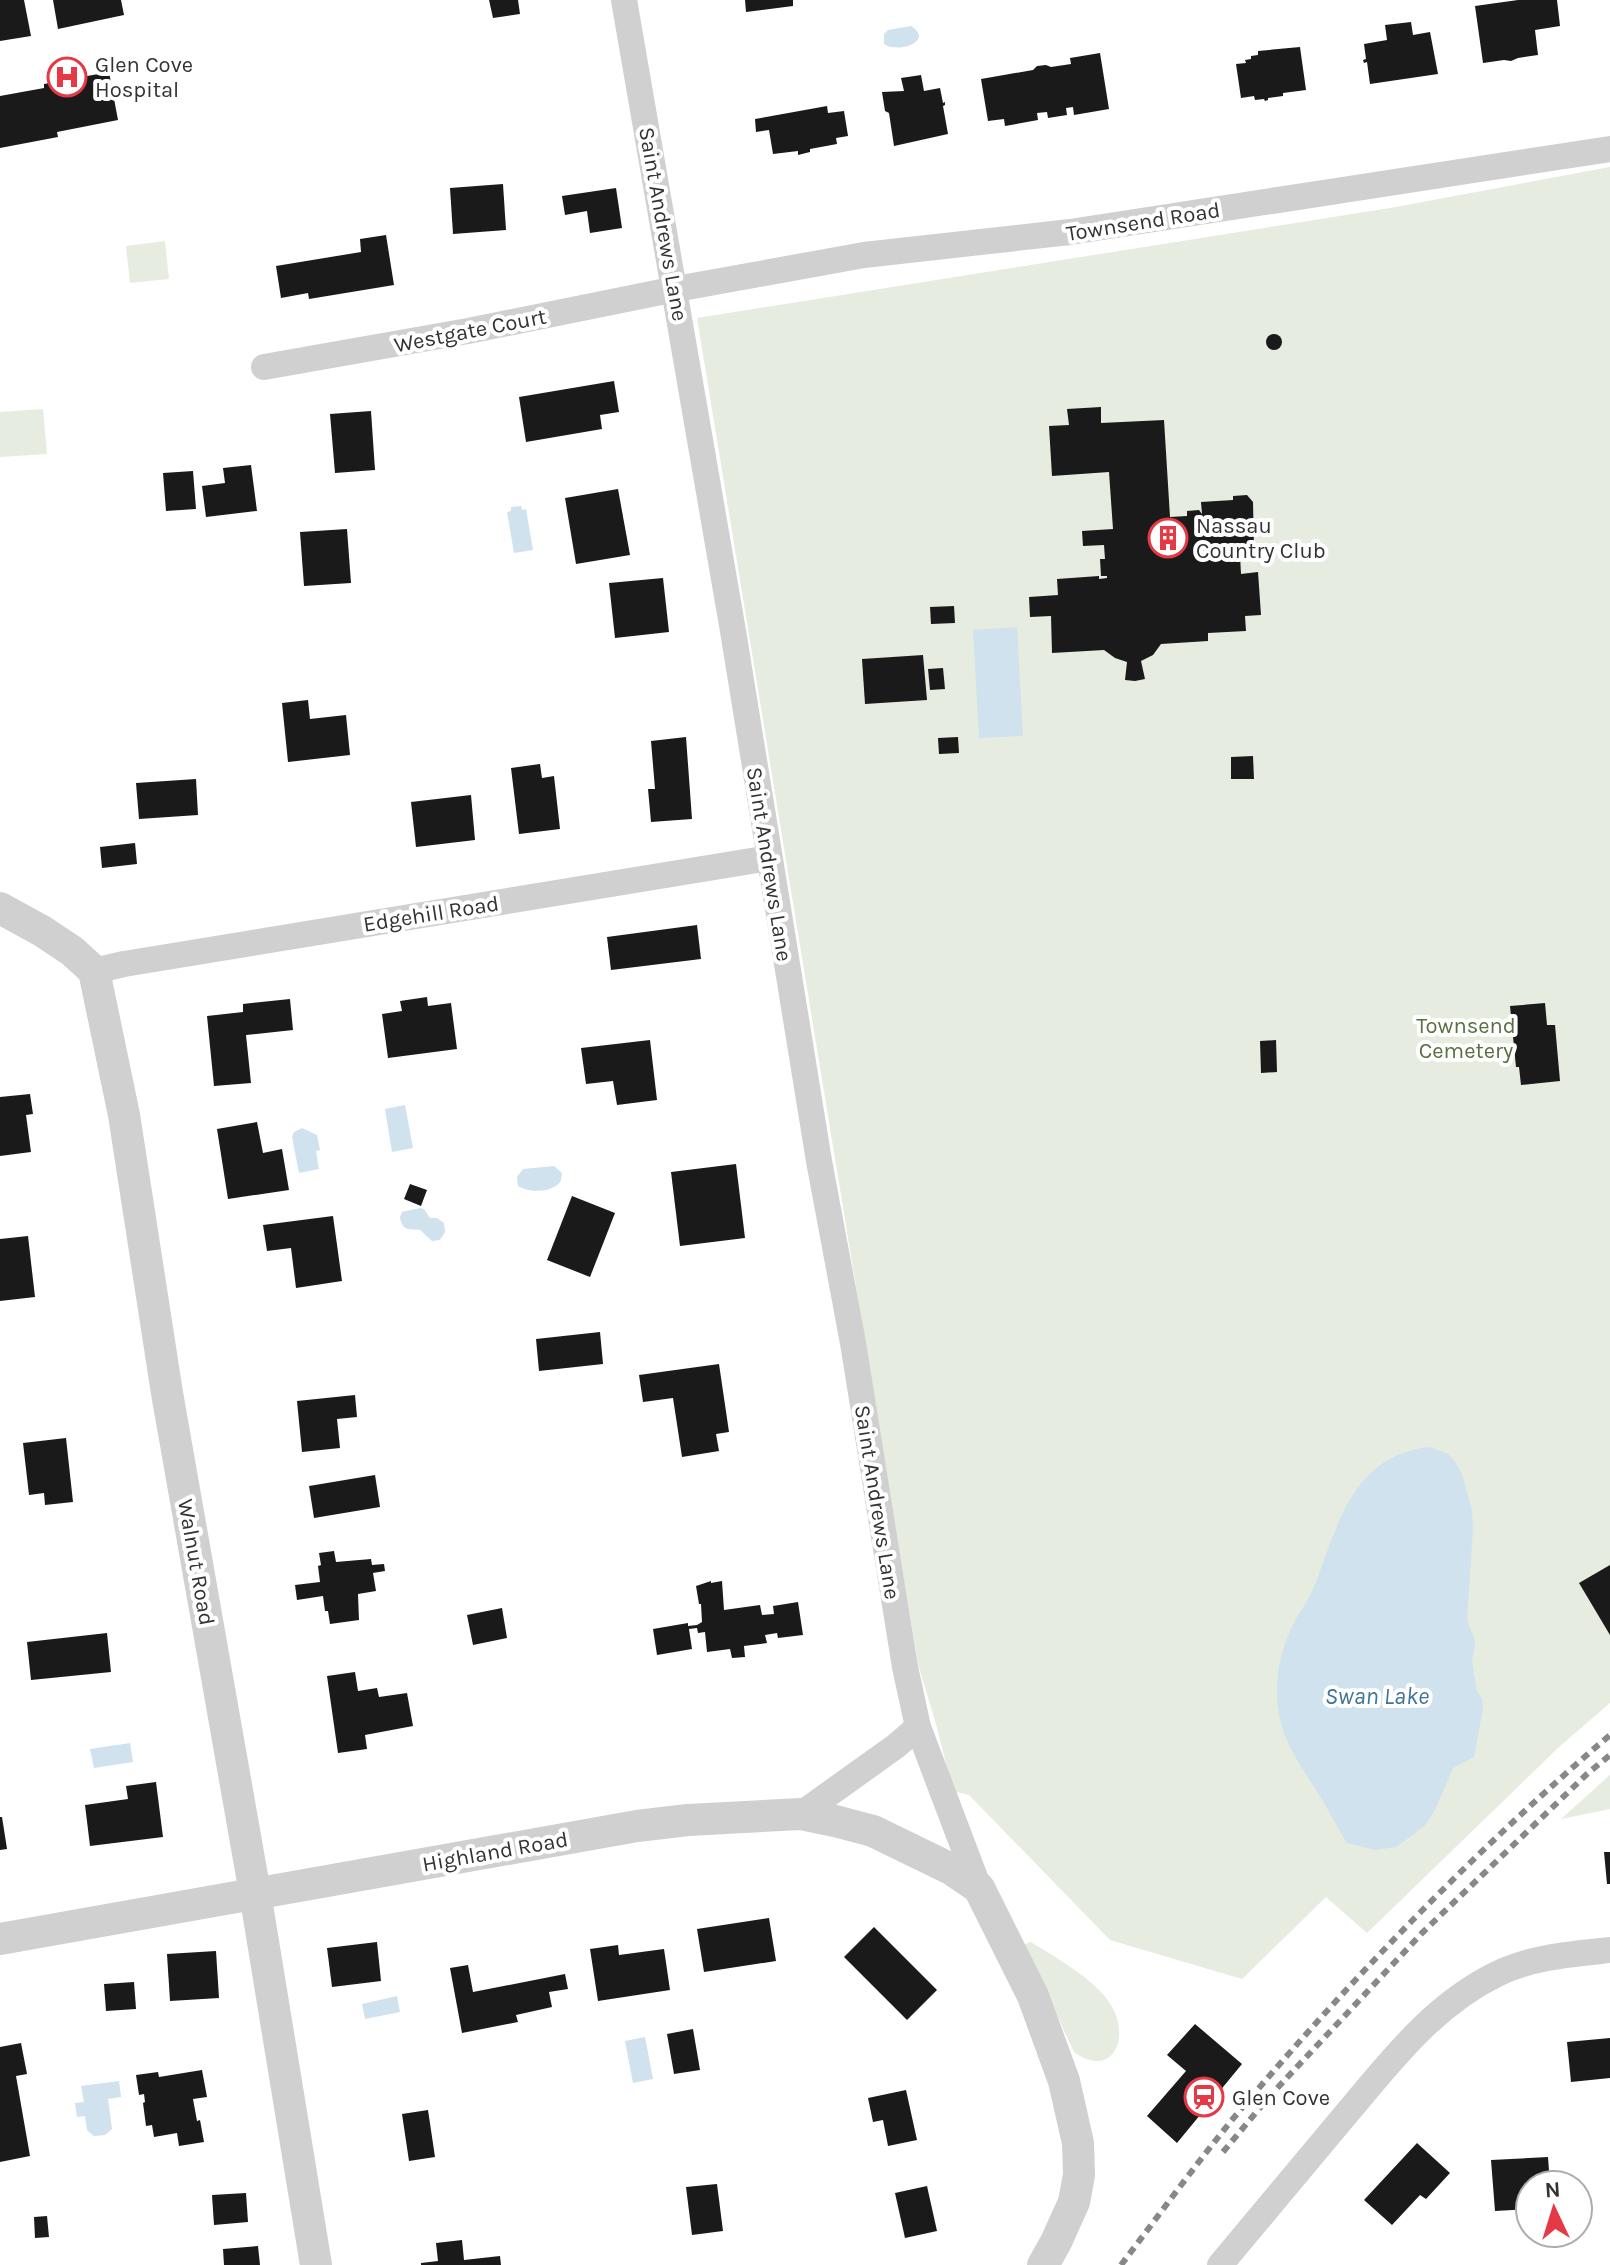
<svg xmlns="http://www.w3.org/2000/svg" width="1610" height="2265" font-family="Karla,sans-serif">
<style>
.green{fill:#e6ecdf}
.water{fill:#cfe2ee}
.building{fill:#1a1a1a}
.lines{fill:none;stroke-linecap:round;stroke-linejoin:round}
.minor{stroke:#d0d0d0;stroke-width:26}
.tertiary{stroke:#d0d0d0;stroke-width:32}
.rail{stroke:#888;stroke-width:6;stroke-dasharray:8 6;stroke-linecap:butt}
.labels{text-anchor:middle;stroke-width:8;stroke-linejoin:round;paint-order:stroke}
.poi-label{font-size:22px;fill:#333;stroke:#fff;text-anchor:start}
.street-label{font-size:22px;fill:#333;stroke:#fff}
.park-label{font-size:22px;fill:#56703f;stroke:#fff}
.water-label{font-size:24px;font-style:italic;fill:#3f7597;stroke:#fff}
</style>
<rect width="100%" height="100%" fill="#fff"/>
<g class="green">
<path d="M1610,167V1703L1559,1747L1367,1933L1326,1897L1242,1979L1110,1940L969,1795L953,1791L936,1724L918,1664L697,318L1390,208Z"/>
<path d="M165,241L169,279L130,283L126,246Z"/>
<path d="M43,409L47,454L0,457V412Z"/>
<path d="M1610,1775V1809L1561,1819Z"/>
<path d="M1031,1942C1055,1957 1094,1979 1109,2002C1133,2037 1112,2080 1074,2052L1025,1946L1027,1943Z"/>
</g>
<g class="water">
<path d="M911,26C935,41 898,54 884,44V34L888,30Z"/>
<path d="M521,506L522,510L526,509L533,550L514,553L507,512L511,511V507Z"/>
<path d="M1017,627L1023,736L979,738L973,630Z"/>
<path d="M405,1105L413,1148L392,1152L385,1109Z"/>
<path d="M302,1128L317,1135L320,1150L316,1151L319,1169L299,1173L292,1137L294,1132Z"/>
<path d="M554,1166L562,1173C561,1178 562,1182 557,1185C547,1193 527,1192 518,1186L517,1177L523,1169Z"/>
<path d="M420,1208L424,1209L430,1218H437L444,1223L445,1232L440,1240L432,1241L420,1230C409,1229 402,1231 400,1217L402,1212Z"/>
<path d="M1430,1447L1448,1454L1454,1460L1462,1474L1472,1510L1473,1528L1467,1620L1474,1638L1475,1646L1472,1660L1475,1680L1477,1691L1482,1699L1483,1709L1474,1757L1453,1768L1435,1810L1425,1825L1410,1837L1396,1847L1375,1850L1347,1843C1338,1829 1331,1815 1323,1801C1306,1773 1284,1746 1279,1714C1274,1684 1279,1652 1293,1625C1300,1611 1311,1597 1316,1582C1339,1521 1354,1455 1430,1447Z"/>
<path d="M130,1743L133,1762L94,1768L90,1749Z"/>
<path d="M397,1996L400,2012L365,2019L362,2004Z"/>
<path d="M645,2037L653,2079L633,2083L625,2041Z"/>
<path d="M119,2081L121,2097L108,2099L112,2129L105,2135L94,2136L87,2130L85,2116L77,2117L75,2103L84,2102L81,2086Z"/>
</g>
<g class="building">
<path d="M0,0H24L31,36L0,41Z"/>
<path d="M53,0H121L124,15L58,29Z"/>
<path d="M489,0H518L520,14L493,18Z"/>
<path d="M745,0H793V6L746,12Z"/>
<path d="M1518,0H1557L1560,26L1535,30L1538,55L1518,58L1511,61L1504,60L1483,63L1475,6Z"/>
<path d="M1411,22L1413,35L1430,32L1438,74L1370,84L1367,62L1364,63L1363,60L1366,59L1364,44L1387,40L1385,25Z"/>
<path d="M1300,47L1306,90L1283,93V96L1268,98V100L1265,101L1264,99L1255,100L1254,96L1241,98L1236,64L1246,63L1245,60L1251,59V56L1258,55V51Z"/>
<path d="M1100,53L1109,109L1074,115L1073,107L1066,108L1067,115L1048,118L1047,112L1037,113L1038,120L1005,126L1004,119L988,121L981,79L1033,70L1037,66L1046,65L1051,67L1071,64L1070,58Z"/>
<path d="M109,72L118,120L57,132L58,137L0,148V96L44,88V84Z"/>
<path d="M921,75L924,91L940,88L943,103L945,102V105L943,106L948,134L894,146L889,113L885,111L882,92L904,91L901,78Z"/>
<path d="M827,106L828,113L844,111L848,136L836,138L837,144L810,149V152L798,155V151L773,154L769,130L756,132L755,119Z"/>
<path d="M503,184L506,230L453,234L450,188Z"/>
<path d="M616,188L622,228L590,233L587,211L565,215L562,196Z"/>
<path d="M386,235L394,285L309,299L308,293L281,298L276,266L361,252L360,239Z"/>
<circle cx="1274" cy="342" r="8"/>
<path d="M614,381L619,412L600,415L602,429L526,442L519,397Z"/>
<path d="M1101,407V423L1164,420L1170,517L1187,516V511L1199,510L1202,514L1201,502L1233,500V496L1247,495L1253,502L1254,548L1247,555H1240L1241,574L1258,572L1261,615L1245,616L1246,631L1208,633V641L1161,644L1153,655L1141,661L1145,679L1135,681L1125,680L1127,662L1115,658L1104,650L1052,653L1051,616L1030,617L1029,597L1058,595L1057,579L1099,576V579L1107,578V576H1101L1100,559H1105L1104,545L1083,546L1082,531L1113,529L1109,472L1052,476L1049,426L1069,425L1067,409Z"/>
<path d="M371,411L375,470L335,473L330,414Z"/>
<path d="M251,465L257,511L206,517L202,486L225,483L223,468Z"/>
<path d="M193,471L196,509L166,511L163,473Z"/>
<path d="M618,489L630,555L576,564L565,498Z"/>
<path d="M347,529L351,583L304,586L300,532Z"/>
<path d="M663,578L669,632L615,638L609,583Z"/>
<path d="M954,606L955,623L931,624L930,607Z"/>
<path d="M923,655L927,700L865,704L862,659Z"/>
<path d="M943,668L945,689L930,690L928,669Z"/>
<path d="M308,700L310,719L346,715L350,755L288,762L282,703Z"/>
<path d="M686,737L692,819L651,822L648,789H655L651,741Z"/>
<path d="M958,737L959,753L939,754L938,738Z"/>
<path d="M1253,756L1254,779H1231V757Z"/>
<path d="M540,764L542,778L554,776L560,829L519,834L511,768Z"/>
<path d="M196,779L198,815L139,819L136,783Z"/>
<path d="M471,795L475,840L416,847L411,802Z"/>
<path d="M135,843L137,864L102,868L100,847Z"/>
<path d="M697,925L701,959L611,970L607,937Z"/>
<path d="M427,997L428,1006L451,1003L457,1049L388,1058L382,1014L402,1011L400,1001Z"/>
<path d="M290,999L293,1030L246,1035L251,1083L214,1086L207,1016L243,1012V1004Z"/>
<path d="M1545,1003L1547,1025H1555L1560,1081L1521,1085L1519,1067H1516L1510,1006Z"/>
<path d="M650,1040L657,1100L617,1105L613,1081L586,1084L581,1048Z"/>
<path d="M1276,1040L1277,1072L1261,1073L1260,1041Z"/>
<path d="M30,1094L33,1114L26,1115L31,1152L0,1156V1097Z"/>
<path d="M257,1122L263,1153L282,1149L289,1190L228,1199L217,1129Z"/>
<path d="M736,1164L745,1238L680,1246L671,1172Z"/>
<path d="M410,1184L427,1190L421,1206L404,1199Z"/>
<path d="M572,1196L615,1213L590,1277L547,1260Z"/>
<path d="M333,1216L342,1281L296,1288L291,1248L267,1251L263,1225Z"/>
<path d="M28,1236L35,1297L0,1301V1239Z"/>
<path d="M600,1332L603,1364L539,1371L536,1339Z"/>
<path d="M719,1364L729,1432L716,1434L719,1451L682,1457L673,1398L643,1402L639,1375Z"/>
<path d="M355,1395L357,1417L337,1419L340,1448L302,1452L297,1401Z"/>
<path d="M66,1438L73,1502L45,1505L44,1493L29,1495L23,1443Z"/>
<path d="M375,1475L380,1507L314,1518L309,1486Z"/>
<path d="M334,1551L336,1562L371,1559L372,1565L384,1564L385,1571L373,1573L376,1591L358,1594L359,1620L330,1624L328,1611H325L323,1596L297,1600L295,1585L320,1582L318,1566L321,1565L319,1553Z"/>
<path d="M1610,1565V1635L1579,1583Z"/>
<path d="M711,1581V1583L722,1581L724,1610L760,1605L762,1615L774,1614L773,1606L798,1602L803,1635L778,1638L777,1633L765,1635L767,1643L744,1646L745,1657L732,1658L730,1649L707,1652L705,1632L698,1633L697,1628L689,1629L692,1649L657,1655L653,1629L688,1623V1626L697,1625L702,1622L701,1604H699L696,1586Z"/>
<path d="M502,1608L507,1638L473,1645L467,1615Z"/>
<path d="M107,1633L111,1672L31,1680L27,1642Z"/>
<path d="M355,1672L358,1691L377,1688L379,1697L407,1693L413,1726L365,1735L367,1749L338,1753L327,1676Z"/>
<path d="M156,1782L163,1837L90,1846L85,1805L128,1799L126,1786Z"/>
<path d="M0,1817H2L7,1849L0,1850Z"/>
<path d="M1604,1852H1610V1884H1607Z"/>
<path d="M769,1918L776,1961L704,1972L697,1929Z"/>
<path d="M874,1927L937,1990L907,2020L844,1957Z"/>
<path d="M377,1942L381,1981L332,1987L327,1948Z"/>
<path d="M618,1945L619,1955L664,1949L670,1990L598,2001L590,1949Z"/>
<path d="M216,1951L219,1998L170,2001L167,1954Z"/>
<path d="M468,1965L473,1992L565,1974L568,1989L549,1992L552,2007L516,2015L518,2022L462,2033L450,1968Z"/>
<path d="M134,1982L136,2009L106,2011L104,1984Z"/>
<path d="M1195,2024L1242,2064L1177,2143L1147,2116L1186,2071L1167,2055Z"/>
<path d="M693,2029L700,2070L674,2074L667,2034Z"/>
<path d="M1610,2038V2078L1571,2082L1567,2042Z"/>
<path d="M21,2043L27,2074L16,2076L30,2156L0,2162V2047Z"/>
<path d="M202,2070L207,2097L193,2099L197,2121L200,2120L204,2142L179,2146L177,2133L154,2137L152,2125L146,2126L143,2103L145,2102L144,2094L139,2095L136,2075L158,2072L159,2077Z"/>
<path d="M906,2090L917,2140L888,2146L883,2120L873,2122L868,2098Z"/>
<path d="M428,2110L435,2157L409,2161L402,2114Z"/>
<path d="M1417,2143L1450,2173L1426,2199L1420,2195L1392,2225L1364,2200Z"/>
<path d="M1548,2157L1550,2185H1530V2209L1495,2211L1491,2160Z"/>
<path d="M717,2184L723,2231L692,2235L686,2187Z"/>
<path d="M927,2186L937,2231L905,2238L895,2193Z"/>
<path d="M246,2193L248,2222L214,2225L212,2195Z"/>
<path d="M47,2216L49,2237L35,2238L34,2217Z"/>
<path d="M462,2240L464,2260L500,2256L501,2265H421V2263L438,2261L436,2243Z"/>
<path d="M258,2246L260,2265H224L223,2249Z"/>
</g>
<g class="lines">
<g class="minor">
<path d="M624,0L733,631L819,1161L853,1343L905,1667L918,1727L979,1888"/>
<path d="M264,367L468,331L676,289L864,255L1070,232L1610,149"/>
<path d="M94,971L124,964L769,858"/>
<path d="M801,1814L896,1746L918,1727"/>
<path d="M1220,2265C1261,2216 1301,2168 1342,2119C1388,2065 1431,2006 1497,1974C1531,1957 1572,1954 1610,1950"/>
</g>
<g class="tertiary">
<path d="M0,908L42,931L72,951L94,971L124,1115L167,1393L255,1893L316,2265"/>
<path d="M0,1939L637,1826L688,1820L801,1814L835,1821L873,1831L951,1869L979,1888L1033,1996L1064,2081L1078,2143L1079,2175L1074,2202L1056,2242L1043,2265"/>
</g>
<g class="rail">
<path d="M1223,2152L1268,2098L1422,1933L1587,1774L1610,1755"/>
<path d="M1121,2265C1166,2206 1210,2144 1259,2088C1366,1963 1485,1842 1610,1735"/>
</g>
</g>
<defs>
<symbol id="hospital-ring" viewBox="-11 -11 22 22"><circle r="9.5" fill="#fff" stroke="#e63946" stroke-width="1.5"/><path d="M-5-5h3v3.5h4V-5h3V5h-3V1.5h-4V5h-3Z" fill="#e63946"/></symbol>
<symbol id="building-ring" viewBox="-11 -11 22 22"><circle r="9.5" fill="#fff" stroke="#e63946" stroke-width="1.5"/><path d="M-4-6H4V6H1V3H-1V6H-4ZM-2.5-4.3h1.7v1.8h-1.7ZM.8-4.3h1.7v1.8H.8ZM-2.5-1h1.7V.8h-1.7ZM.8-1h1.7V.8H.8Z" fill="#e63946"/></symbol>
<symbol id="station-ring" viewBox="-11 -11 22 22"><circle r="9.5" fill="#fff" stroke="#e63946" stroke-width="1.5"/><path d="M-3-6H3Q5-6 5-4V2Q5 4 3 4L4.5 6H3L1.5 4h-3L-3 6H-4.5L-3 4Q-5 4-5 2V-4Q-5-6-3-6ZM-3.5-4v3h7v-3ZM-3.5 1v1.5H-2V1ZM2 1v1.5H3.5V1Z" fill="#e63946"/></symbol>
</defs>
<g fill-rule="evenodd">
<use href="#hospital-ring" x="45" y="55" width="44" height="44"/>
<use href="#building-ring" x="1146" y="516" width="44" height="44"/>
<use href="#station-ring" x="1182" y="2075" width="44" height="44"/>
</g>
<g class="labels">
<g class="poi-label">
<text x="95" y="72">Glen Cove<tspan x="95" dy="25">Hospital</tspan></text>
<text x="1196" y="533">Nassau<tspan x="1196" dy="25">Country Club</tspan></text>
<text x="1232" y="2105">Glen Cove</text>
</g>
<g class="street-label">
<text transform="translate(1143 221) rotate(-9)" y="8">Townsend Road</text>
<text transform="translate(664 224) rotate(80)" y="8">Saint Andrews Lane</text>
<text transform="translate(470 330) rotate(-11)" y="8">Westgate Court</text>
<text transform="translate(770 864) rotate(81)" y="8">Saint Andrews Lane</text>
<text transform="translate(431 913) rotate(-9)" y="8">Edgehill Road</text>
<text transform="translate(878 1502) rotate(81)" y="8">Saint Andrews Lane</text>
<text transform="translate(197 1562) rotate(80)" y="8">Walnut Road</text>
<text transform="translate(495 1851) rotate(-10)" y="8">Highland Road</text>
</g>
<g class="park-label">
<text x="1466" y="1033">Townsend<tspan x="1466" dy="25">Cemetery</tspan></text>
</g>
<g class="water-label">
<text x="1377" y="1704">Swan Lake</text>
</g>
</g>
<g transform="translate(1554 2209) rotate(356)"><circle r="38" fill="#ffffff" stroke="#adadad" stroke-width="2"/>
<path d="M0-6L14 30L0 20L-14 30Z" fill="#e63946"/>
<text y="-12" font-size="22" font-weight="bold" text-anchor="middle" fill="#333333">N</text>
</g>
</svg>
